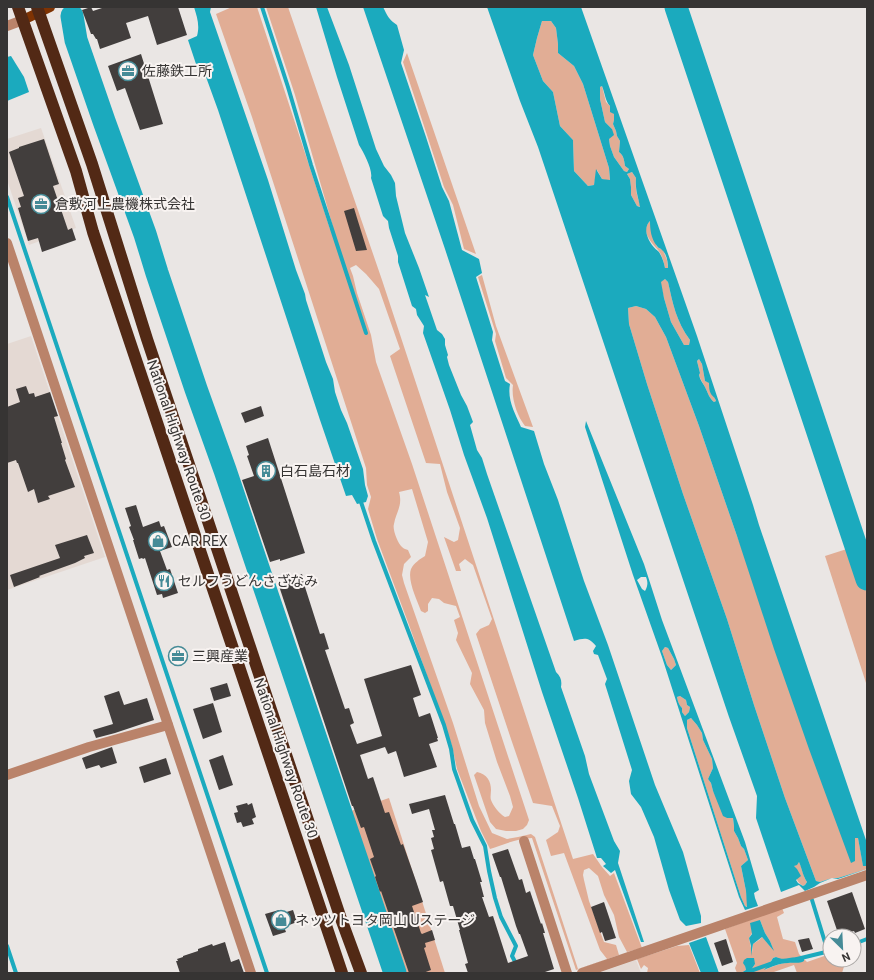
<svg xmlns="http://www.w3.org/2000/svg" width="874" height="980" font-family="Roboto,'Noto Sans JP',sans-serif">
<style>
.built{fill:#e4d9d3}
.green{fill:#e1ad95;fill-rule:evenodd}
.water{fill:#1baabe;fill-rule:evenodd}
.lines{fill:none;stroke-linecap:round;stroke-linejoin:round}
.stream{stroke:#1baabe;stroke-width:4}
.river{stroke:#1baabe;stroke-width:23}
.building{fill:#423e3d}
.minor{stroke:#ba836a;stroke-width:10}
.major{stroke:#7f3303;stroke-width:10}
.highway{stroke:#522915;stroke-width:12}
.labels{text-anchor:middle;stroke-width:4;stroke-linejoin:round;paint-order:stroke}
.poi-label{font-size:14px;fill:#363433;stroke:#f8f3f1;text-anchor:start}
.street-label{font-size:14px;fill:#363433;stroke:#f8f3f1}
</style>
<rect width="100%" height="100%" fill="#eae6e4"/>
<g class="built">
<path d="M41,128L76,228L29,245L7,180V139Z"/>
<path d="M31,336L105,557L7,590V344Z"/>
<path d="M636,960L641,973H598Z"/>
</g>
<g class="green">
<path d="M232,7H257L330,229L333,227L295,95L266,7H288L382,280L573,859L593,854L602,867L610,876L614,873L642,948L627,952L619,937L614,915L604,895L598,876L589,868L584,870L583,875L584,880L589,901L604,942L616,945L619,955L576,970L532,838C518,838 503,845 490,849L481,831L457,769L452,746L409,625L377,539L368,509L371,497L367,485L366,468L252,117L216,14ZM356,265L366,274L379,289L400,349L390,356L426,463L440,464L447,492L460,528L458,540L454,542L444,537L456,571H461L459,564L465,559L473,565L492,619L489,625L480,629L476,634L511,739L533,803L552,806L560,826L558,832L546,840L551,856L564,853L600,950L607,959L578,969L535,837L531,834L518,837L507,839L492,833L479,806L453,723L404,583L402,575L404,564L411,557L408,550C406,549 404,549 402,547C398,544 392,529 394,524C396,512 403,506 399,492L412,489L428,542L425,556C420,559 414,563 411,569C407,580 417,600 421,611L425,613L428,611V604L432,598L439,599L444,603L456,606L460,617L454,620L458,633L456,640L472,673L470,684L484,710L485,723L497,762L510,796L513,807L509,816L505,817C500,814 493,806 491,800C490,797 491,793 491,790C491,781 487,774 477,772L474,775L490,822L496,829L506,831H516L523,829L527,825L529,820L412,464L376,362L371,335L357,293L353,276L350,268Z"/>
<path d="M542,21H551L556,28L558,44V53L574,66L583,84L609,168L610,181L602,179L597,170L594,185L588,186L574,171L573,140L560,126L553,92L543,81L533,55L537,38Z"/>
<path d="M407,53L476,254L464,249L453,205L444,187L403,62Z"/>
<path d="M602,86L606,102L610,106L614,114V120L613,124L616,131L617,136L620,141L619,152C624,156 624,160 625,166L629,169L627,172L624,171L614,157L610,146L609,139L612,129L605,122L600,99V87Z"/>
<path d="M632,172L636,178C635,189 637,196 641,207L637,206L631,195V187L630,179L627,174Z"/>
<path d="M650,221L657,247L663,250L667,260L668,268H665C664,262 662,255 658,250C651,242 640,231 650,221Z"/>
<path d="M482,275L496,326L533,427L525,426C517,416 511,398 513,385L506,378L495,341L496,334L478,277Z"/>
<path d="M665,279L668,282C673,304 676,321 690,340L689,345H684L671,322L664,298L660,282Z"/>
<path d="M636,306L646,309L655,317L666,337L699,426L737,536L855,848V838H858L863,865L866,866L867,865V869L838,878H832L820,882L816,881L785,798L754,705L727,619L683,494L647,384L629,324L628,308Z"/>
<path d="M699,359L702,364L705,381L710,383C709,390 714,394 716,401L714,402C709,398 708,393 705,387C703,383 700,379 699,375L700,373L697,361Z"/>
<path d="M853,547L867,591V686L825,556Z"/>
<path d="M665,647L668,648L674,659L676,665L671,670L667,665L662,651Z"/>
<path d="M680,696L686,700L687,705L690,707L689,712L685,716L682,712V708C679,705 678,702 677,697Z"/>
<path d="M691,718L697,725L702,733L703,740L712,759L713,768L708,779L711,783L713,791L727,818H733L734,826V831L738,838L741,846L744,849L748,860L741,866L746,891L748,907L745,906L741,897L687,728V720Z"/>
<path d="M389,798L445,973H405L351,811Z"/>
<path d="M799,862C802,868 803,876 807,882L805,885L803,886C795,881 795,874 794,866Z"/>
<path d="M782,908L784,913L777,917L783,939L795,942L799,954L807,962L830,954V960H846L842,973H797L794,965L771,973H749L755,964L745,966L746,970L742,973H737L735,968L737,963L725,929ZM760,920L765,933L770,941L773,949L762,937L759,940L753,944L752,953L749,938ZM776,957L781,960L793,963C783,962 774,966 765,970L773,958Z"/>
<path d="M689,945L700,973H647L648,968L644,965L641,969L637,959L677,946Z"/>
</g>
<g class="water">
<path d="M194,7H211L210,12L268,180L296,270L305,294L306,300L326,362L333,379L335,392L341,410L347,423L363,469L365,485L368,496L366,502L357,504L352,495L346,496L320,420L218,110L206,77L198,70L188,40L197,36C200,25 197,17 194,7Z"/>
<path d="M316,7H327L349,65L376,149L384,166L391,175L395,183L396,196L405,233L419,268L429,297L425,295L437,330L442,334L445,339V345L448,355L447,357L449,365L461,395L467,406L473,422L470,425L477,450L482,458L487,474L556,672C561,677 562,681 561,687L585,756L589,774L614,841L620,851L618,863L644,942H641L615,870L611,873L603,866L606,864L601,858H597L578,798L542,692L487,518L464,455L450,410L423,333L424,326L417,315L416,309L412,306L398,262V256L389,228L388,221L383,216L371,178C373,170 364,153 359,145L337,77Z"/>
<path d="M363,7H383C387,15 389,20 397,25L404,50L401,63L426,137L442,187L449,201L462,250L479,259L482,273L476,277L493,332L492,340L505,381L510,384C507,400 515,413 521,427L534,431L544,464L558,500L584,581L608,645L655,785L683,852L701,916V923L686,926L680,920L669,890L654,837L641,807L631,794L629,781L632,770L605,684L607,679L598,655L594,654L593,651L596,646C588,637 585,638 574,641L445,249Z"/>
<path d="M487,7H581L697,336L753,505L759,525L867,843V865L866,866H863L858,838H855V861L851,863L809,749L774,649L737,536L699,426L666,337L655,317L646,309L636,306L628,308L629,324L647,384L683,494L727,619L754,705L785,798L816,881L820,882L832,878H838L867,869L838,879L832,878L820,883L814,887L805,891L799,885L781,892L756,818L757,796L729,717L538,147L520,101ZM542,21H551L556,28L558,44V53L574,66L583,84L609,168L610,180L602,179L596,169L594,185L588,186L574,171L573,140L560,126L553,92L543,81L533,55L537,38ZM602,86C605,93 605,101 610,106V112L614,114V120L613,124L616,131L617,136L620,141L619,152C624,156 624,160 625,166L629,169L627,172L624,171L614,157L610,146L609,139L614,135L612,129L605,122L600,99V87ZM632,172L636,178C635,190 638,196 640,207L637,206L631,195V187L630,179L627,174ZM650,221C650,229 651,239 657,246C659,249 659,247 662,250C667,254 668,263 668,268H665C664,262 662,257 659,252C657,250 654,248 652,245C647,238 643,228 650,221ZM665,279L668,282C673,304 676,321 690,340L689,345H684L671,322L664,298L661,282ZM699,359L702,364L705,381L709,383C709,386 709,391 711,394C713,397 715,397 716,401L714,402C709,398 708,393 705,387C703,383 700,380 699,375L700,373L697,361ZM799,862C802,869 803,876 807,882L805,885L803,886L798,883L796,880L801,876L797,869L794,866L797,865Z"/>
<path d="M11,56L24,77L29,92L7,101V57Z"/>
<path d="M586,421L644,564L662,620L745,842L759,890L754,893L755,898L758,906L745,910L739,897L662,657L633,575L585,427ZM641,577H646C648,582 648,586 645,591L642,589L637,580ZM665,647L668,648L674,659L676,665L671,670L667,665L662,651ZM680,696L686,700L687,705L690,707L689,712L685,716L682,712V708C679,705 678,702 677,697ZM691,718L697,725L702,733L703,740L712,759L713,768L708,779L711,783L713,791L723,816L727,818H733L734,826V831L738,838L741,846L744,849L748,860L741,866L746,891L747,907L745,906L741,897L687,728V720Z"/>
<path d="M760,920L765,933L770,941L774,951L762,937L753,944L751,956V946L749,938L752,934L750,923Z"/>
<path d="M706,937L719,973H701L689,943Z"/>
<path d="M776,957C786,962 792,954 804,959V961C799,964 794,962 788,963C779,963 771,967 764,970L770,963L773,958Z"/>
<path d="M747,958H754L755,964L749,973H742L746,970L745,966L743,963L744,960Z"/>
</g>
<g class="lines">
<g class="stream">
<path d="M262,7L288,87L311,165L366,333"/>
<path d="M78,69L85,67"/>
<path d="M7,197L267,973"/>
<path d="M360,499L374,541L444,725L451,749L454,769L472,820L485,846L489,871L495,898L501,917L516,946L512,956L521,973"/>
<path d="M812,900L828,952"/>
<path d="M854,944L867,939"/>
<path d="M7,946L16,973"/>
<path d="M797,959L830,951"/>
<path d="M745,973L773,963"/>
</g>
<g class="river">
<path d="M676,7L867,579"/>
<path d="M72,16L76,40L104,121L145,234L157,273L196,389L225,470L395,973"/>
</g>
</g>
<g class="building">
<path d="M91,7L93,11L105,7H178L187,35L157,45L148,16L126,23L131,38L100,49L97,39H96L93,34H91L82,10Z"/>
<path d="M141,54L163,124L140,130L125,88L117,91L108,66Z"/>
<path d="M44,139L59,184L53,186L68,230L72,228L76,240L42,252L38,238L28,241L18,208L21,207L18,198L24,196L9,152L19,148V147Z"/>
<path d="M354,208L357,218L367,250L356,251L344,211Z"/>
<path d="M26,386L29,394L34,393L35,397L50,392L58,416L54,417L62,443H61L66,459L65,460L75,487L48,496L50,499L38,503L34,489L28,492L18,463H17L16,460L7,463V407L20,402L16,389Z"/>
<path d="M261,406L264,416L245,423L241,413Z"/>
<path d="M268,438L305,553L280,561V559L270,562L242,480L254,476L247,456L249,455L246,446Z"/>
<path d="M136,505L143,527L159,521L161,527L164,526L172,547L160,551L167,570L170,569L178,593L163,598L162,594L157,595L145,558L143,559L142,558L139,559L133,540H134L129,527L131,526L125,508Z"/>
<path d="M87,535L94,553L84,556L85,558L75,563L39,576L40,577L14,587L10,575L60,558L55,545Z"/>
<path d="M302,574L306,587H305L320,634L324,633L329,649L325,650L345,709L349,708L354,723L350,725L357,744L382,736L364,679L411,665L421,695L413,698L419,717L430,713L438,738H437L438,741L429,744L437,767L404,777L396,751L388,754L385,747L360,755L368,779L373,777L385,813L389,812L401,845L403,844L416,881L423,902L412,906L421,933L422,934L432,930L435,940L425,943L426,947L424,948L431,970L423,973H409L381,891L380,892L375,877L376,876L370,859L374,857L364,827L361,828L353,806H352L278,583Z"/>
<path d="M183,647L187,660L173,664L169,651Z"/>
<path d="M227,683L231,696L214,701L210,688Z"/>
<path d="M119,691L124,705L147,698L154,720L115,733L96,738L93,730L113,724L104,696Z"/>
<path d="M213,703L222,732L203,739L193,709Z"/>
<path d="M112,747L117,763L101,768L99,765L86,769L82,758Z"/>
<path d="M223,755L233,785L219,790L209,760Z"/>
<path d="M166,758L171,774L144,783L139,767Z"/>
<path d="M445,795L454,824H455L462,848L470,846L474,859H475L482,882H480L484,897H482L489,917L493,916L508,963L528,956L520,934H519L516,926L501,877H500L492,854L508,849L519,880L522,879L526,893L530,891L541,924L542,923L545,933H543L554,969L542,973H468L465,964L468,963L459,930H460L453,906H450L443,881L440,882L431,850L434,849L431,838L434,837L432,830H435L429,809L412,814L409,804Z"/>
<path d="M247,803L248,805L252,803L256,817L252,819L254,824L243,827L241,822L237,823L234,813L238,812L236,806Z"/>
<path d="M852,892L865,929L855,933L854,931L839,936L827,901Z"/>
<path d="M604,902L616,938L605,941L602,932L600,933L591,907Z"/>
<path d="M279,910L280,914L293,910L297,922L284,927L286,932L273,936L265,914Z"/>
<path d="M809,938L813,949L802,952L798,940Z"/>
<path d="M726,939L733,962L722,966L714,943Z"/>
<path d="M225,942L231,962L239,959L244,973H180L176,961H178L177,959L183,957V956L198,951V949L212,944L213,946Z"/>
</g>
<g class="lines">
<g class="minor">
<path d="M7,26L23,20"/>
<path d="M7,243L251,973"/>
<path d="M7,775L89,747L168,725"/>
<path d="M524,841L567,973"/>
<path d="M582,973L867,875"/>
</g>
<path class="major" d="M23,20L50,7"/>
<g class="highway">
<path d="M18,7L76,171L93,232L342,973"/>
<path d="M37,7L92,164L147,339L340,916L361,973"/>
</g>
</g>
<defs>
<symbol id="office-ring" viewBox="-11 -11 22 22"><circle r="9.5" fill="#f8f3f1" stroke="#468b97" stroke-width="1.5"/><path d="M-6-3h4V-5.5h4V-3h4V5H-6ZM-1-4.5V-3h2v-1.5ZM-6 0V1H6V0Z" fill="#468b97"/></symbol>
<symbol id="building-ring" viewBox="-11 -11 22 22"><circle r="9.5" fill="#f8f3f1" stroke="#468b97" stroke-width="1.5"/><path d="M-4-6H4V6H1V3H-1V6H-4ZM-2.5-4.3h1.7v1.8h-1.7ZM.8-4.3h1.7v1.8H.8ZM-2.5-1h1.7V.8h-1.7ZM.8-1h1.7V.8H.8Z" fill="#468b97"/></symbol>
<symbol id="shop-ring" viewBox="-11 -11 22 22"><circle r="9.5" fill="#f8f3f1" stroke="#468b97" stroke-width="1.5"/><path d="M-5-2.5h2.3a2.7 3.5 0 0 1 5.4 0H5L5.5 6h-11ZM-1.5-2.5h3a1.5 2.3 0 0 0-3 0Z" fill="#468b97"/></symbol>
<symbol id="restaurant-ring" viewBox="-11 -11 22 22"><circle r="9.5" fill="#f8f3f1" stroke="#468b97" stroke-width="1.5"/><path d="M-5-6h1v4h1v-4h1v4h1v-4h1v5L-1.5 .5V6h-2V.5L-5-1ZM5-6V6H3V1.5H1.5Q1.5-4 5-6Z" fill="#468b97"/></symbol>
</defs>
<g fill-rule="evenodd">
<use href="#office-ring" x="117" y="60" width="22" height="22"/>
<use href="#office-ring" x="30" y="193" width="22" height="22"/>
<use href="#building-ring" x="255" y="460" width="22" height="22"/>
<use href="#shop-ring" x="147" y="530" width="22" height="22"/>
<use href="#restaurant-ring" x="153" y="570" width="22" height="22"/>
<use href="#office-ring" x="167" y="645" width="22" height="22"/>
<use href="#shop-ring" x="270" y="909" width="22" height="22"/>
</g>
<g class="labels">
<g class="poi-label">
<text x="142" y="76">佐藤鉄工所</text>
<text x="55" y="209">倉敷河上農機株式会社</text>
<text x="280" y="476">白石島石材</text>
<text x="172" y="546">CAR REX</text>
<text x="178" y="586">セルフうどんさざなみ</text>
<text x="192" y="661">三興産業</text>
<text x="295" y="925">ネッツトヨタ岡山 Uステージ</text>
</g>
<g class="street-label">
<text transform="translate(179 440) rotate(71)" y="5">National Highway Route 30</text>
<text transform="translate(286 758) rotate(71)" y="5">National Highway Route 30</text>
</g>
</g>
<rect width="874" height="980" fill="none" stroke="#363433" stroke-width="16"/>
<g transform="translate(842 948) rotate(156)"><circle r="19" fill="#f8f3f1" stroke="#aaa7a5"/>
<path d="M0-3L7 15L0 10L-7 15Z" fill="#468b97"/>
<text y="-6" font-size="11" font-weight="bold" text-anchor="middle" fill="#363433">N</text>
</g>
</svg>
